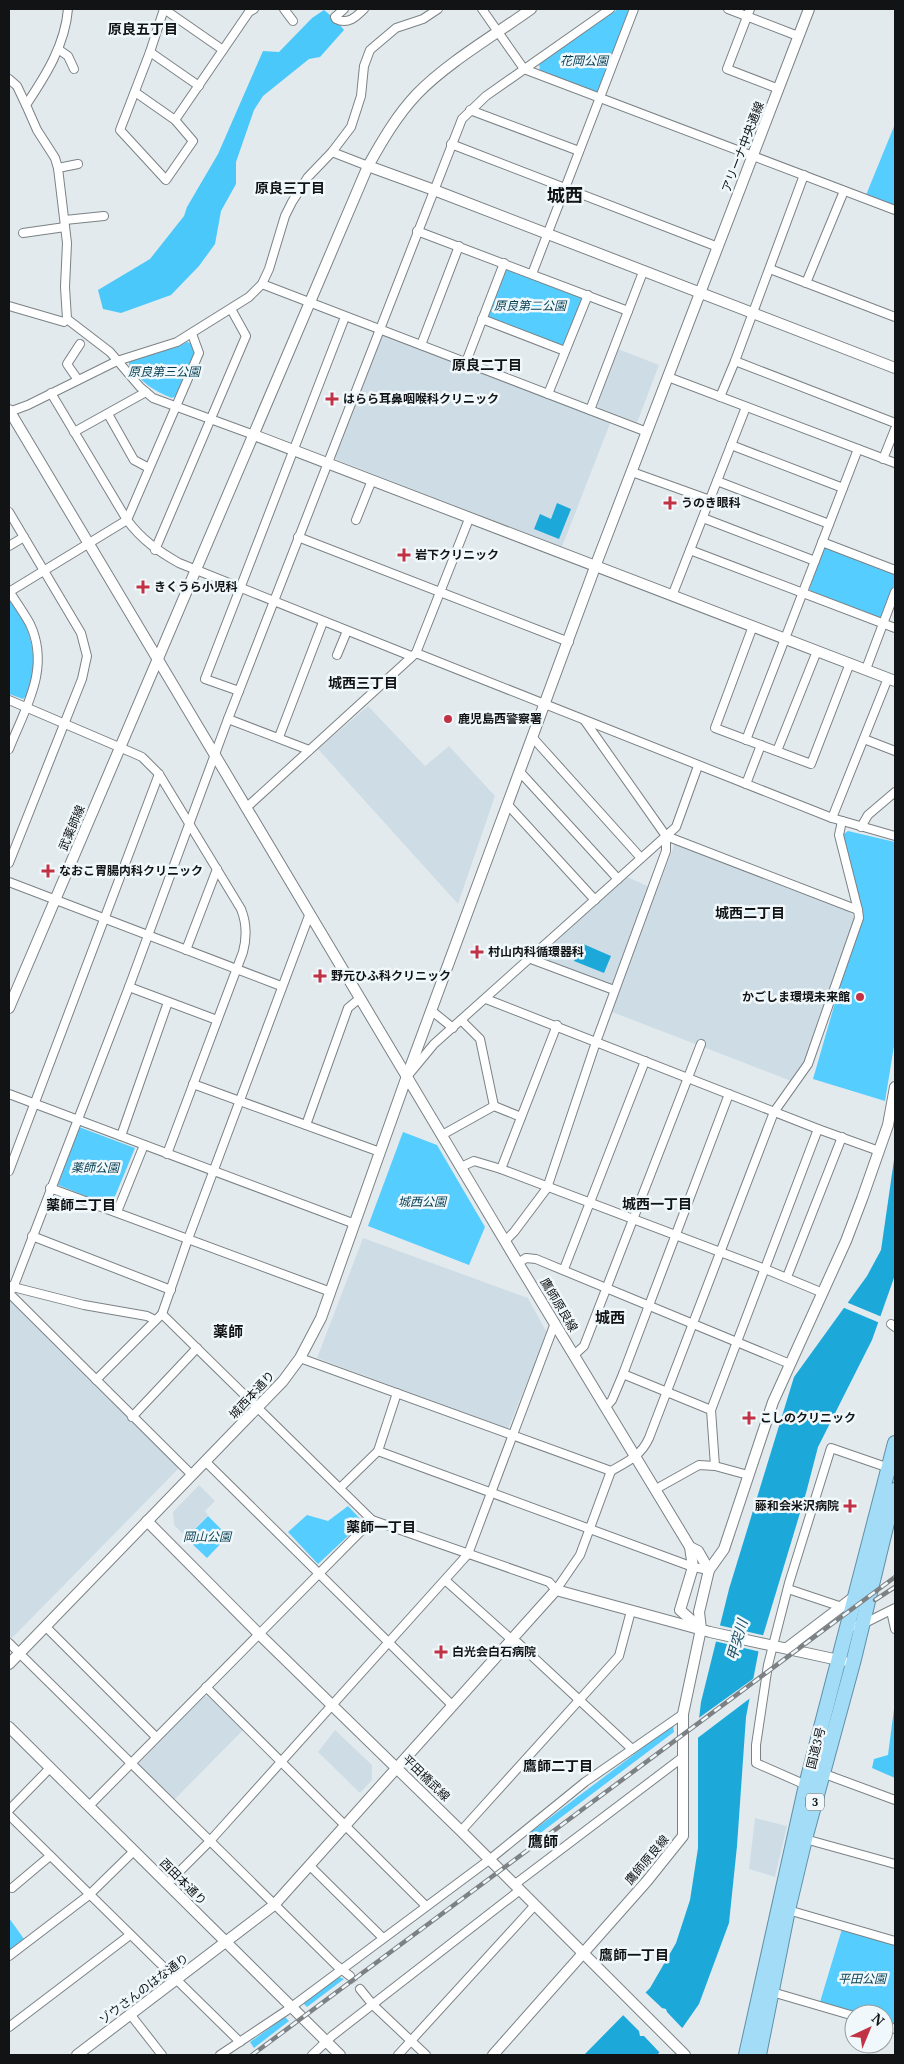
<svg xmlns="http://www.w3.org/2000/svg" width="904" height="2064" font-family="'Noto Serif','Noto Sans JP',serif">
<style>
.built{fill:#cedde5}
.green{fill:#55cdff}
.forest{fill:#4bc8fa}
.water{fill:#1ca9da}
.pier{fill:#e3eaee}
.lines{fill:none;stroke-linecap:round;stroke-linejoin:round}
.minor-tunnel{stroke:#c4cacd;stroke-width:8;stroke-dasharray:8 4;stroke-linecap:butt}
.minor-casing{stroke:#7b8285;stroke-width:10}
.tertiary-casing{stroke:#7b8285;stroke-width:12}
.trunk-casing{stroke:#6090a7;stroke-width:16}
.minor{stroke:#fff;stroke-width:8}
.tertiary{stroke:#fff;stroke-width:10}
.trunk{stroke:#a2dcf7;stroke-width:14}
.rail-casing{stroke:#7d8184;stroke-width:4.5}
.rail{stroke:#f0f8fb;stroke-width:2.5;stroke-dasharray:8;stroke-linecap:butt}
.poi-dot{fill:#c23245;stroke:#f0f8fb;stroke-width:2}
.labels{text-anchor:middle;stroke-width:5;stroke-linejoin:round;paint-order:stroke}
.shield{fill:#f0f8fb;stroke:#54585a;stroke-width:1}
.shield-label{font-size:11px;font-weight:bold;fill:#111315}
.park-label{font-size:12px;font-style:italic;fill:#033c50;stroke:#f0f8fb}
.street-label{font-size:12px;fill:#111315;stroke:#f0f8fb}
.poi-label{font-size:12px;font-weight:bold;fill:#111315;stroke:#f0f8fb;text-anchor:start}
.neighbourhood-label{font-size:14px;font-weight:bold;fill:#111315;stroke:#f0f8fb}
.water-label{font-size:14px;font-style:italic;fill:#23566b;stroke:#f0f8fb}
.quarter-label{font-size:15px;font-weight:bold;fill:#111315;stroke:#f0f8fb}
.district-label{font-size:18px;font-weight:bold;fill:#111315;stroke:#f0f8fb}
</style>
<rect width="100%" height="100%" fill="#e3eaee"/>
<g class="built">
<path d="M384,335L611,421L562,547L337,460L334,456L380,338Z"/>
<path d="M618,349L659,365L637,423L600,409L597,406Z"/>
<path d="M368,706L425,766L449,746L495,796L458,904L318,749Z"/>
<path d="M675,843L849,911L854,918L804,1063L791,1081L612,1012L620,989L541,960L540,956L627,877L657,890Z"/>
<path d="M363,1238L528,1298L547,1333L508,1429L317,1358Z"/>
<path d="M9,1297L180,1467L11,1639L9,1637Z"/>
<path d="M199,1485L215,1501L205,1511L208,1515L186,1537L174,1525L173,1512Z"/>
<path d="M205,1696L209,1697L243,1730L174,1800L140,1766L139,1763Z"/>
<path d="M335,1730L372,1765V1780L360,1793L318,1752Z"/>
<path d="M755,1818L787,1826L775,1877L749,1869Z"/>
</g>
<g class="green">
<path d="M618,9H631L600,91L596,92L540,71L539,63Z"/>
<path d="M895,124V206L866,195Z"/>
<path d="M507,268L579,296L582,299L565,344L561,346L490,320L486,315L504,271Z"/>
<path d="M187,342L191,343L195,349V353L176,396L172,398C153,391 142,382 129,367V361L177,347Z"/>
<path d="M828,546L895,573V583L882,616L878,618L811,591L809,589L824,549Z"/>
<path d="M9,598C28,619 40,658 30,686C28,691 27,696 23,699L9,694Z"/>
<path d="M848,831L895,842V1040L885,1101L813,1079L862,909L842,835Z"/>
<path d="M79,1127L135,1148L111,1206L58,1185Z"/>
<path d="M403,1132L437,1145L485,1227L469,1265L368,1226Z"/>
<path d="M348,1506L363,1522L318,1564L288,1532L307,1515L328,1521Z"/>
<path d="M208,1516L228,1536L207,1558L186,1538Z"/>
<path d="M673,1725L674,1732L535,1837L531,1832Z"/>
<path d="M9,1918L24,1939L9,1950Z"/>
<path d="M842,1929L895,1945V2025L884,2022V2014H859L820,2002Z"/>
<path d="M339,1977L344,1979L307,2007L303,2003Z"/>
<path d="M285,2017L289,2021L254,2048L250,2042Z"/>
</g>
<g class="forest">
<path d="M324,10L336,20L344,30L320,57L309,59L263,96L254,110L236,162V184L221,211L215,244L199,266L171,295L121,313L103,309L98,290L150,259L184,216L187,207L218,154L263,51L279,52L312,18Z"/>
<path d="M894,1709H895V1778L872,1768L874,1759L888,1755Z"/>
</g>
<g class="water">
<path d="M557,503L571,509L559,539L534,529L540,514L551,519Z"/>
<path d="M581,943L611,956L604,973L574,961Z"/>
<path d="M895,1153V1275L872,1340L818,1447L806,1493L759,1649L746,1717L737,1846L729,1923L699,2004L683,2027L657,2055H584L650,1988L676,1943L690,1900L698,1848V1727L701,1702L729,1589L794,1377L867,1276L881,1250Z"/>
</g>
<g class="pier">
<path d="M846,1302L882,1317L880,1323L842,1307Z"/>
<path d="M718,1625L766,1636L761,1652L714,1641Z"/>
<path d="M757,1676L753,1696L695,1740L696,1720Z"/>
<path d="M644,1991L662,2008L666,2009L667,2012L684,2030L661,2054L644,2036H640L639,2031L622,2014Z"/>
</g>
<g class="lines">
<path class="minor-tunnel" d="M350,1976L360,1989"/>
<defs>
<g id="minor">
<path d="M68,9C65,45 46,75 26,105L37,130L55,158L58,168L67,243L65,287L67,319L110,352L140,387L153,398L254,435"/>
<path d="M284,9L293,21"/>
<path d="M344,9L335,17L336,19C348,25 356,17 364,9"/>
<path d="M482,9L524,69L895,210"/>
<path d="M728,9L798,36"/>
<path d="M750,9L727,69L779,89"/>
<path d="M58,49L68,56L74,69"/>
<path d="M150,52L199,86"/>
<path d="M9,79L17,86L26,105"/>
<path d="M135,92L175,120L193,141L166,180L120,130L150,52L164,9L223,50"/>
<path d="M470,110L579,151"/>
<path d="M175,120L249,12L254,9"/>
<path d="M451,144L718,247"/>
<path d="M332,152L368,166"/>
<path d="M58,168L78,164"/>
<path d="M65,220L104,216"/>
<path d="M417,231L628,311"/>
<path d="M23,233L65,227"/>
<path d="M770,269L895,317"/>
<path d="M532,274L634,9"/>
<path d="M806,283L844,191"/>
<path d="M262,284L647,432"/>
<path d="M9,306L64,322L67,319"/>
<path d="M482,319L565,351"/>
<path d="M421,345L459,246"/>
<path d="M735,361L895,423"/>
<path d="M466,362L504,263"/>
<path d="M668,377L895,463"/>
<path d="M78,380L67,364L80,344"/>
<path d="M51,393L127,520C142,540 158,551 179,563L411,656"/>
<path d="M548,394L588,295"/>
<path d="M720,397L735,361L804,175"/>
<path d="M590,410L643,272"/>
<path d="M9,412L28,405L117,361L177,342L249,297L262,284L269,269L285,216L292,202L308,177L332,152L351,127L361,96L364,66L370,50L396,28L423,19L438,9"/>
<path d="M108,414L134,460L149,468"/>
<path d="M74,432L146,392"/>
<path d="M731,445L843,488"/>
<path d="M883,459L895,429"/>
<path d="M632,472L710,500"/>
<path d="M717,481L829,524"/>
<path d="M9,512L81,633L87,656L82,679L9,863"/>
<path d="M703,518L815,561"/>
<path d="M356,520L372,480"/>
<path d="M298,537L569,642"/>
<path d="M822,542L895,570"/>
<path d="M9,546L24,537"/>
<path d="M155,550L246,336L231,309"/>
<path d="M690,550L895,628"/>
<path d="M9,592L127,520L199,353L192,334"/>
<path d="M672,596L746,407"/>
<path d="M753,626L715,728L811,764L850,663"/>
<path d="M416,653L832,818L895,836"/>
<path d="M337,655L347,631"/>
<path d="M866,669L895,592"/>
<path d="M239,691L205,679L345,317"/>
<path d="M9,700L133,753L142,757L159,774L241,909C247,924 247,937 243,952L167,1154"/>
<path d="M228,719L309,750"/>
<path d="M585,721L666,836L858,910"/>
<path d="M279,737L323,622"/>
<path d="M533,738L641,858"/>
<path d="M864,739L895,751"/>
<path d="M746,740L858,449"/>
<path d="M9,749C25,708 51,669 30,624C24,613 16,602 9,591"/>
<path d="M777,751L817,651"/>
<path d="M520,772L618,879"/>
<path d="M746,784L761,745"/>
<path d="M508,805L595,900"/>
<path d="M246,808L416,653L469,519"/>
<path d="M832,818L888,678"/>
<path d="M861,827L868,815L895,792"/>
<path d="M9,882L281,986"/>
<path d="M186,950L217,869"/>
<path d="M531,959L614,990"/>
<path d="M129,987L217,1020"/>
<path d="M486,999L818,1129L879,1151"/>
<path d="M432,1011L453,1028"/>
<path d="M461,1020L480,1039L494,1106"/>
<path d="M410,1073L434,1044L676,827L698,766"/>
<path d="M193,1084L380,1152"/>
<path d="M9,1094L355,1224"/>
<path d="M306,1125L348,1008L360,998"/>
<path d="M442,1135L494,1106L521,1117"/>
<path d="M121,1136L168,1002"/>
<path d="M461,1167L474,1161L501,1169L765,1269L823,1293"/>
<path d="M501,1169L557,1025"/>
<path d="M9,1171L159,774"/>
<path d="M50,1188L331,1292"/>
<path d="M117,1212L144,1145"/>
<path d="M32,1236L171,1290"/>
<path d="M505,1241L514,1232L547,1188L596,1042L666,851V836"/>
<path d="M518,1263L526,1258L536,1259L790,1364"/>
<path d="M564,1269L645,1061"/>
<path d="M787,1277L842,1137"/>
<path d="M9,1286L84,1305L147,1316L155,1320"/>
<path d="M9,1287L11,1295L192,1475"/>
<path d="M13,1288L129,987L228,719L462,119L486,96L610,9"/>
<path d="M162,1314L372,1520L549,1582L556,1590L580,1555L611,1471"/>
<path d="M891,1324L895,1327"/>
<path d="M574,1355L584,1346L701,1044"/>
<path d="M300,1358L611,1471C627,1462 641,1456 649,1438L774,1112L808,1064L859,918L858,910L839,835L842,821"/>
<path d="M623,1374L711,1410"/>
<path d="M96,1380L162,1314L188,1239L310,913"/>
<path d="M606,1407L612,1400L623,1374L729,1094"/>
<path d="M132,1417L197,1348"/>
<path d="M378,1451L397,1393"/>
<path d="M205,1461L452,1705"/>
<path d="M715,1466L711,1410L818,1129"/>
<path d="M340,1488L378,1451L693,1567L709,1570"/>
<path d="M656,1489L699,1465L715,1466L748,1475"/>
<path d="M445,1580L511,1639L518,1643L632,1749"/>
<path d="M788,1589L842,1607"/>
<path d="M891,1611L895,1629"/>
<path d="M45,1626L156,1737"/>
<path d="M846,1628L861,1625L895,1608"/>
<path d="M9,1643L336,1965L350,1976"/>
<path d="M206,1687L426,1906"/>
<path d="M822,1773L895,1800"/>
<path d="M806,1785L756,1763V1745L768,1665L789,1583L831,1448L889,1468"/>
<path d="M89,1806L372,1520"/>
<path d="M9,1810L50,1768"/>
<path d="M9,1815L240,2042"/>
<path d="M461,1831L619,1656L631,1611"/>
<path d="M805,1839L895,1864"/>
<path d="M309,1865L383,1938"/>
<path d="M167,1884L209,1842L468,1554L555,1323"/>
<path d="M514,1885L683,1757"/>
<path d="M12,1888L50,1856"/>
<path d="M788,1910L895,1941"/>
<path d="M9,1956L89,1895L134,1851"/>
<path d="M360,1989L373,2005L426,2055"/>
<path d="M772,1992L854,2016"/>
<path d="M130,2014L162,2055"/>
<path d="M884,2025L895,2029"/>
<path d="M9,2027L130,1935"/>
<path d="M220,2055L286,2011L489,1860L585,1782L683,1714"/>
<path d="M312,2055L332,2036L520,1890"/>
<path d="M398,2055L535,1905"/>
</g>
<g id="tertiary">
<path d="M368,166L434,190L895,368"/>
<path d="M9,410L518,1263L690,1547L693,1567L680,1610L701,1629"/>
<path d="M254,435L895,681"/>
<path d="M9,1008L368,166C382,141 397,115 417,94C448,62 495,35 531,9"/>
<path d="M147,1521L259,1634L461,1831L685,2055"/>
<path d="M690,1547L698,1551L709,1570"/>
<path d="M787,1648L854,1597"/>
<path d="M9,1664L283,1381L300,1358L321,1318L407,1076L598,559L809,9"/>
<path d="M9,1727L340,2055"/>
<path d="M77,2055L274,1905L556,1590L710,1632L843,1661"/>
<path d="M493,2055L647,1881L683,1836V1714L701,1629L699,1612L709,1570L724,1549L773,1402L846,1241L862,1199L888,1125L895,1087"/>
</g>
<g id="trunk">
<path d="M746,2055L806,1785L895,1443"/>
<path d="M759,2055L788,1910L805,1839L853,1663L895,1490"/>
</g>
</defs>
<use href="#minor" class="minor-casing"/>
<use href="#tertiary" class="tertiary-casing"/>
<use href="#trunk" class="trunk-casing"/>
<use href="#minor" class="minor"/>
<use href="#tertiary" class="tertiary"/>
<use href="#trunk" class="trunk"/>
<defs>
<g id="rail">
<path d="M875,1600L895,1587"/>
<path d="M252,2055L895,1577"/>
</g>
</defs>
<use href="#rail" class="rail-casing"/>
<use href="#rail" class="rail"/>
</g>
<g class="poi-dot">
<path d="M329.5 391.5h5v5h5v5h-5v5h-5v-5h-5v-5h5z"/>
<path d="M667.5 495.5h5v5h5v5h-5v5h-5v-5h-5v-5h5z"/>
<path d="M401.5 547.5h5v5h5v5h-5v5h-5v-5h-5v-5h5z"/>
<path d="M140.5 579.5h5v5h5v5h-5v5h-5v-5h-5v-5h5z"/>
<circle cx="448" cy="719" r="5"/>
<path d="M45.5 863.5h5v5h5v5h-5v5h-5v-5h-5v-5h5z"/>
<path d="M474.5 944.5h5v5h5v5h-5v5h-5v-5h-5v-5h5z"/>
<path d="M317.5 968.5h5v5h5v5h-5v5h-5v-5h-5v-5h5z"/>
<circle cx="860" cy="997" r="5"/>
<path d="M746.5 1410.5h5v5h5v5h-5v5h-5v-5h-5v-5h5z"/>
<path d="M847.5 1498.5h5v5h5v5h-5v5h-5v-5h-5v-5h5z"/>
<path d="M438.5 1644.5h5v5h5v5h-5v5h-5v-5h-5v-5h5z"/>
</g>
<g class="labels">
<rect class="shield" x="806" y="1793.5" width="18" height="17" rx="4"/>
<g class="shield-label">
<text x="815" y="1806">3</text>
</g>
<g class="park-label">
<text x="584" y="65">花岡公園</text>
<text x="530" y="310">原良第二公園</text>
<text x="164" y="376">原良第三公園</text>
<text x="95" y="1172">薬師公園</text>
<text x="422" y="1206">城西公園</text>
<text x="207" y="1541">岡山公園</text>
<text x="862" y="1983">平田公園</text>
</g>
<g class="street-label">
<text transform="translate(743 147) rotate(-69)" y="4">アリーナ中央通線</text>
<text transform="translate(72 828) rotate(-67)" y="4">武薬師線</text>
<text transform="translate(559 1305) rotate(59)" y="4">鷹師原良線</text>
<text transform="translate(252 1395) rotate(-47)" y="4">城西本通り</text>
<text transform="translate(816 1748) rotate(-76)" y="4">国道3号</text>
<text transform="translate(426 1778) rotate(44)" y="4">平田橋武線</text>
<text transform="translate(647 1860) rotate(-50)" y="4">鷹師原良線</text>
<text transform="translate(183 1882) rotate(45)" y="4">西田本通り</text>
<text transform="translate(144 1989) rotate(-37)" y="4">ゾウさんのはな通り</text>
</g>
<g class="poi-label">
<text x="343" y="403">はらら耳鼻咽喉科クリニック</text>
<text x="681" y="507">うのき眼科</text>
<text x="415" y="559">岩下クリニック</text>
<text x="154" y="591">きくうら小児科</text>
<text x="458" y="723">鹿児島西警察署</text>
<text x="59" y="875">なおこ胃腸内科クリニック</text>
<text x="488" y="956">村山内科循環器科</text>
<text x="331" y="980">野元ひふ科クリニック</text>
<text x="850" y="1001" text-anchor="end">かごしま環境未来館</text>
<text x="760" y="1422">こしのクリニック</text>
<text x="839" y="1510" text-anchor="end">藤和会米沢病院</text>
<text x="452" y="1656">白光会白石病院</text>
</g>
<g class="neighbourhood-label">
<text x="143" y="34">原良五丁目</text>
<text x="290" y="193">原良三丁目</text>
<text x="487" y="370">原良二丁目</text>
<text x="363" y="688">城西三丁目</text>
<text x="750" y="918">城西二丁目</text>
<text x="657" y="1209">城西一丁目</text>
<text x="81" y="1210">薬師二丁目</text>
<text x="381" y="1532">薬師一丁目</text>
<text x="558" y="1771">鷹師二丁目</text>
<text x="634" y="1960">鷹師一丁目</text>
</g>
<g class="water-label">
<text transform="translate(737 1640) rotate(-74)" y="5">甲突川</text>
</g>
<g class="quarter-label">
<text x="610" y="1323">城西</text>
<text x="228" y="1337">薬師</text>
<text x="543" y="1847">鷹師</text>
</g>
<g class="district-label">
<text x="565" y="202">城西</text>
</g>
</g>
<rect width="904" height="2064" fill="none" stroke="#111315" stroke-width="20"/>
<g transform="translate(869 2029) rotate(44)"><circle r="24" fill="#f0f8fb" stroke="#979c9f"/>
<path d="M0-4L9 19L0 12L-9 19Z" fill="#c23245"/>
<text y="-8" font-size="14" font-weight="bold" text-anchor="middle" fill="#111315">N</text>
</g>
</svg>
